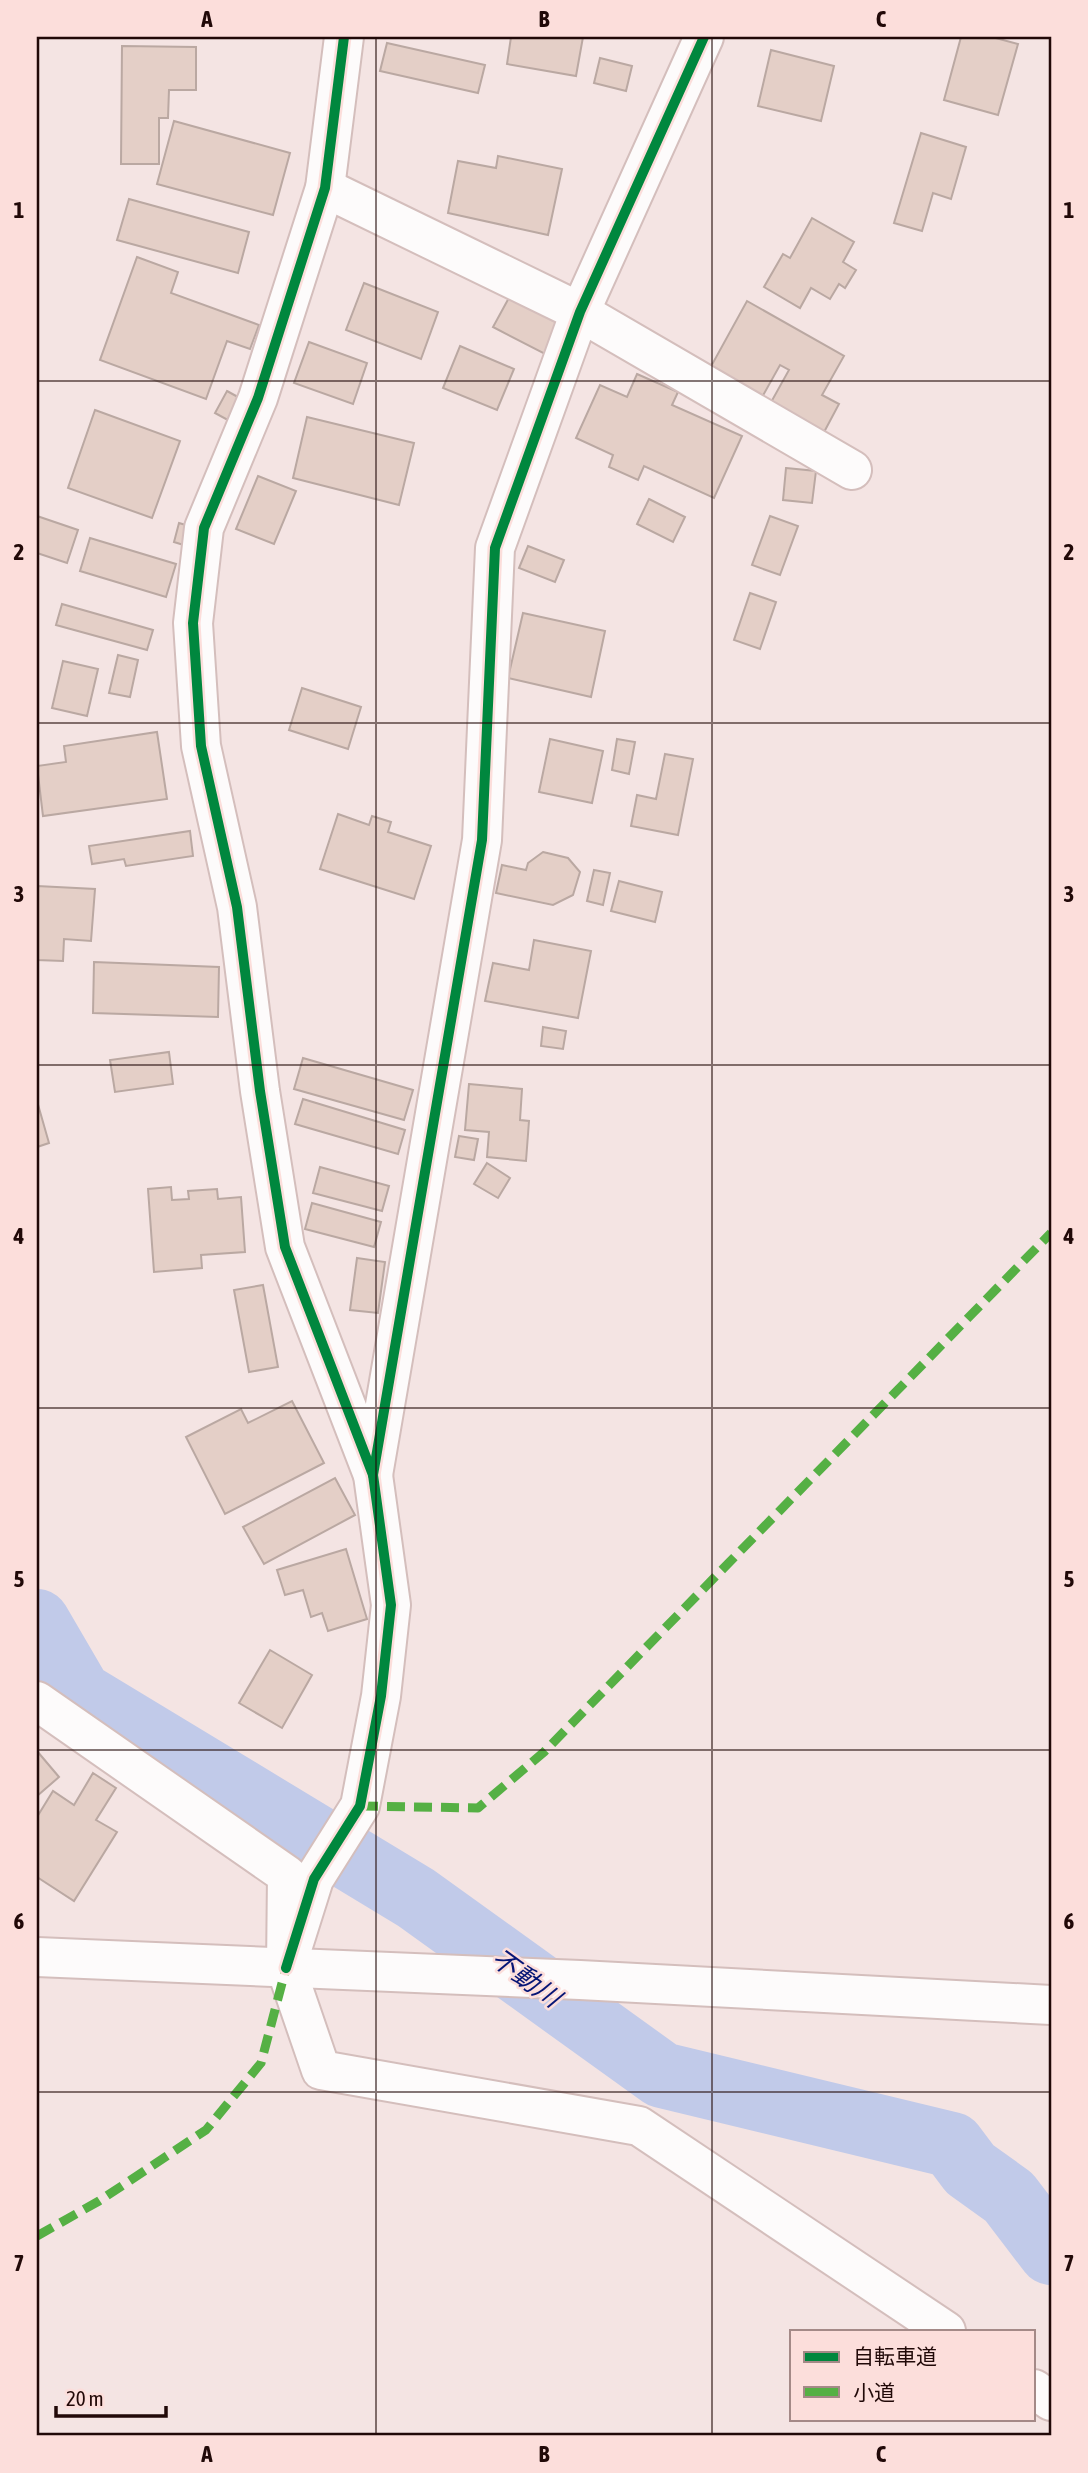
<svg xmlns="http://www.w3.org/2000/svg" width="1088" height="2473" font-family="'Asap Condensed','Noto Sans JP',sans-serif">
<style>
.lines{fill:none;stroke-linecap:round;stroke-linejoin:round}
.river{stroke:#c1cae9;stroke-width:66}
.building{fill:#e4cfc7;stroke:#baa8a2;stroke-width:2}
.minor-casing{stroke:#d4bebc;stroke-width:42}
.minor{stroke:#fdfbfb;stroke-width:38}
.quiet{stroke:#55b044;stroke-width:9;stroke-dasharray:18 9;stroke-linecap:butt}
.cycleway-casing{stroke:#fcdedb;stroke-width:15}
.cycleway{stroke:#00873e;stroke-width:10}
.grid{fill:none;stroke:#210908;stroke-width:2;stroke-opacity:0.55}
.labels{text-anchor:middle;stroke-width:5;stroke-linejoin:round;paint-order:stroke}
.water-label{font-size:26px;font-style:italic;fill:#071676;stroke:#fcdedb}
.neatline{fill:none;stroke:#210908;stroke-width:2.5}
.grid-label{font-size:23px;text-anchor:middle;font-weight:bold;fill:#210908}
</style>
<rect width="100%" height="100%" fill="#f4e4e3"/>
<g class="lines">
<path class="river" d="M37,1622L79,1694L416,1898L662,2075L952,2145L970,2169L1009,2197L1051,2252"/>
</g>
<g class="building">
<path d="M511,37H583L576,76L507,64Z"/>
<path d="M961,37H992L1018,44L998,115L944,100Z"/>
<path d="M387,43L485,65L478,93L380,71Z"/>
<path d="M122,46L196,47V90H169L168,118H159V164H121Z"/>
<path d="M771,50L834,66L821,121L758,106Z"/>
<path d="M600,58L632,66L626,91L594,83Z"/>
<path d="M174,121L290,153L273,215L157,184Z"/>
<path d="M921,133L966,147L951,199L933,193L922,231L894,223Z"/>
<path d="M498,156L562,169L548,235L448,213L458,161L496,168Z"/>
<path d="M129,199L249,232L238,273L117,240Z"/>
<path d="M812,218L854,242L843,262L856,270L845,288L839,284L830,299L811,288L800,308L764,287L783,254L790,258Z"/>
<path d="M137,257L178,272L171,293L259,325L250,349L227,341L206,399L100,360Z"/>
<path d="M364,283L438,312L421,359L346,330Z"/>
<path d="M511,294L565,322L547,355L493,327Z"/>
<path d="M747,301L844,356L822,395L839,404L823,434L770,404L789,370L780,365L761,399L709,370Z"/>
<path d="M309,342L367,363L353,404L294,383Z"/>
<path d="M460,346L514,369L497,410L443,388Z"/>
<path d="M637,374L678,392L672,405L742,436L714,498L644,466L638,480L609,467L613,455L576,438L600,385L627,397Z"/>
<path d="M227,391L247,402L235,424L215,413Z"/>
<path d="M95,410L180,441L152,518L68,488Z"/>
<path d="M307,417L414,443L399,505L293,478Z"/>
<path d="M786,468L816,471L812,503L783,500Z"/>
<path d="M258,476L296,491L274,544L236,529Z"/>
<path d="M649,499L685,517L673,542L637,524Z"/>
<path d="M37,516L78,530L67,563L37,553Z"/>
<path d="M770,516L798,526L780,575L752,565Z"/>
<path d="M179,523L196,528L190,547L174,542Z"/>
<path d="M90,538L176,564L166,597L80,571Z"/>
<path d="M528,546L564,560L555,582L519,568Z"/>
<path d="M750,593L776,602L760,649L734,640Z"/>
<path d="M62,604L153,630L147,650L56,625Z"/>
<path d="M523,613L605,631L591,697L508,678Z"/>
<path d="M118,655L138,660L130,697L109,693Z"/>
<path d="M63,661L98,669L87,716L52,708Z"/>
<path d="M302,688L361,707L348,749L289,730Z"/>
<path d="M157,732L167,799L43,816L37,766L66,762L64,746Z"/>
<path d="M550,739L603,751L592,803L539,792Z"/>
<path d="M617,739L635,742L629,774L612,770Z"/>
<path d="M665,754L693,759L678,835L631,826L637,795L656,799Z"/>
<path d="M338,814L369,825L372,816L391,822L388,832L431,846L414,899L320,869Z"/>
<path d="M190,831L193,856L126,866L124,859L92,864L89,846Z"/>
<path d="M543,852L568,858L580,872L573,895L553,905L496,893L502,865L526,870L528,863Z"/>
<path d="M594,870L610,873L603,905L587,901Z"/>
<path d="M619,881L662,892L655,922L611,911Z"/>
<path d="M37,886L95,889L91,941L64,939L63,961L37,960Z"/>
<path d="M534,940L591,951L578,1018L485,1001L493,963L529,970Z"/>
<path d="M94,962L219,967L218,1017L93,1013Z"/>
<path d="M543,1027L566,1031L563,1049L541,1046Z"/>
<path d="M169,1052L173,1084L115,1092L110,1060Z"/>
<path d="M303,1058L413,1090L404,1120L294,1089Z"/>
<path d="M469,1084L522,1089L520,1120L529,1121L526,1161L487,1157L489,1132L465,1130Z"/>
<path d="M303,1099L405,1130L398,1154L295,1124Z"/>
<path d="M37,1101L49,1143L37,1147Z"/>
<path d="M459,1136L478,1139L474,1160L455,1157Z"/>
<path d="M487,1163L510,1178L498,1198L474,1184Z"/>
<path d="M320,1167L389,1186L382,1211L313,1193Z"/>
<path d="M171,1187L172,1200L189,1199L188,1191L217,1189L218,1199L241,1197L245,1252L201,1255L202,1268L154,1272L148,1189Z"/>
<path d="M312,1203L381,1222L374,1247L305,1229Z"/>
<path d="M357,1258L385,1262L378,1313L350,1310Z"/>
<path d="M263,1285L278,1367L249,1372L234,1290Z"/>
<path d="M292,1401L324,1463L225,1514L186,1437L241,1409L248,1423Z"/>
<path d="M335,1478L355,1515L264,1564L243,1527Z"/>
<path d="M346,1549L367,1619L328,1631L322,1613L311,1617L303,1590L285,1595L277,1570Z"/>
<path d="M270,1650L312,1675L282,1728L239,1703Z"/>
<path d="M37,1751L59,1777L37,1796Z"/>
<path d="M93,1773L116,1788L96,1820L117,1832L74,1901L37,1877V1817L53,1791L74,1805Z"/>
</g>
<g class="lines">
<defs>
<g id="minor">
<path d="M325,188L580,312L852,470"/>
<path d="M373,1475L482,840L495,548L580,312L704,37"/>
<path d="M37,1701L287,1875L286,1968L321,2070L639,2126L946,2331"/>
<path d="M37,1957L580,1980L1051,2005"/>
<path d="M286,1968L314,1879L360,1806L381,1696L391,1605L373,1475L285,1247L260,1091L237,907L201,746L193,623L204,528L258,398L325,188L344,37"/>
<path d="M1034,2389L1051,2401"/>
</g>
</defs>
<use href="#minor" class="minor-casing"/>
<use href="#minor" class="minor"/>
<g class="quiet">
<path d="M360,1806L478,1808L544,1752L1051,1233"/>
<path d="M37,2236L99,2201L206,2130L261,2063L286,1968"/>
</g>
<defs>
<g id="cycleway">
<path d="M373,1475L482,840L495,548L580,312L704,37"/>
<path d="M286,1968L314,1879L360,1806L381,1696L391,1605L373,1475L285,1247L260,1091L237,907L201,746L193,623L204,528L258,398L325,188L344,37"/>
</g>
</defs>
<use href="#cycleway" class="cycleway-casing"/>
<use href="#cycleway" class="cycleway"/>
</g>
<path class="grid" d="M376,37V2436M712,37V2436M37,381H1051M37,723H1051M37,1065H1051M37,1408H1051M37,1750H1051M37,2092H1051"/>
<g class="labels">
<g class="water-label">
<text transform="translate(526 1978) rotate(36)" y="9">不動川</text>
</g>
</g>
<rect width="1088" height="2473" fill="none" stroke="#fcdedb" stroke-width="77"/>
<rect x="790" y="2330" width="245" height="91" fill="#fcdedb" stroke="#a48987" stroke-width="2"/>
<rect x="804" y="2352" width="35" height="10" fill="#00873e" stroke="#a48987" stroke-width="2"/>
<text x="853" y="2364" font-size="21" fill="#210908">自転車道</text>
<rect x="804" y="2387" width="35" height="10" fill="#55b044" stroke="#a48987" stroke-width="2"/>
<text x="853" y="2400" font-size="21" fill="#210908">小道</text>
<path d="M56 2406v10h110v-10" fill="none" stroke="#210908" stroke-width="3.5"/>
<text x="66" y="2406" font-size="21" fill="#210908" stroke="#fcdedb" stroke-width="5" paint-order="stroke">20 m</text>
<rect x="38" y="38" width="1012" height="2396" class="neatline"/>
<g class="grid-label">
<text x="207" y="27">A</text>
<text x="544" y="27">B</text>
<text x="881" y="27">C</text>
<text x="19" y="218">1</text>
<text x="1069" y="218">1</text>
<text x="19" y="560">2</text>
<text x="1069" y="560">2</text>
<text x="19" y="902">3</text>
<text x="1069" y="902">3</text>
<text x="19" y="1244">4</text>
<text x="1069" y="1244">4</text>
<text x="19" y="1587">5</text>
<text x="1069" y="1587">5</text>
<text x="19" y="1929">6</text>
<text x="1069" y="1929">6</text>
<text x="19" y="2271">7</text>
<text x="1069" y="2271">7</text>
<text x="207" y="2462">A</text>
<text x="544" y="2462">B</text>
<text x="881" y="2462">C</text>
</g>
</svg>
